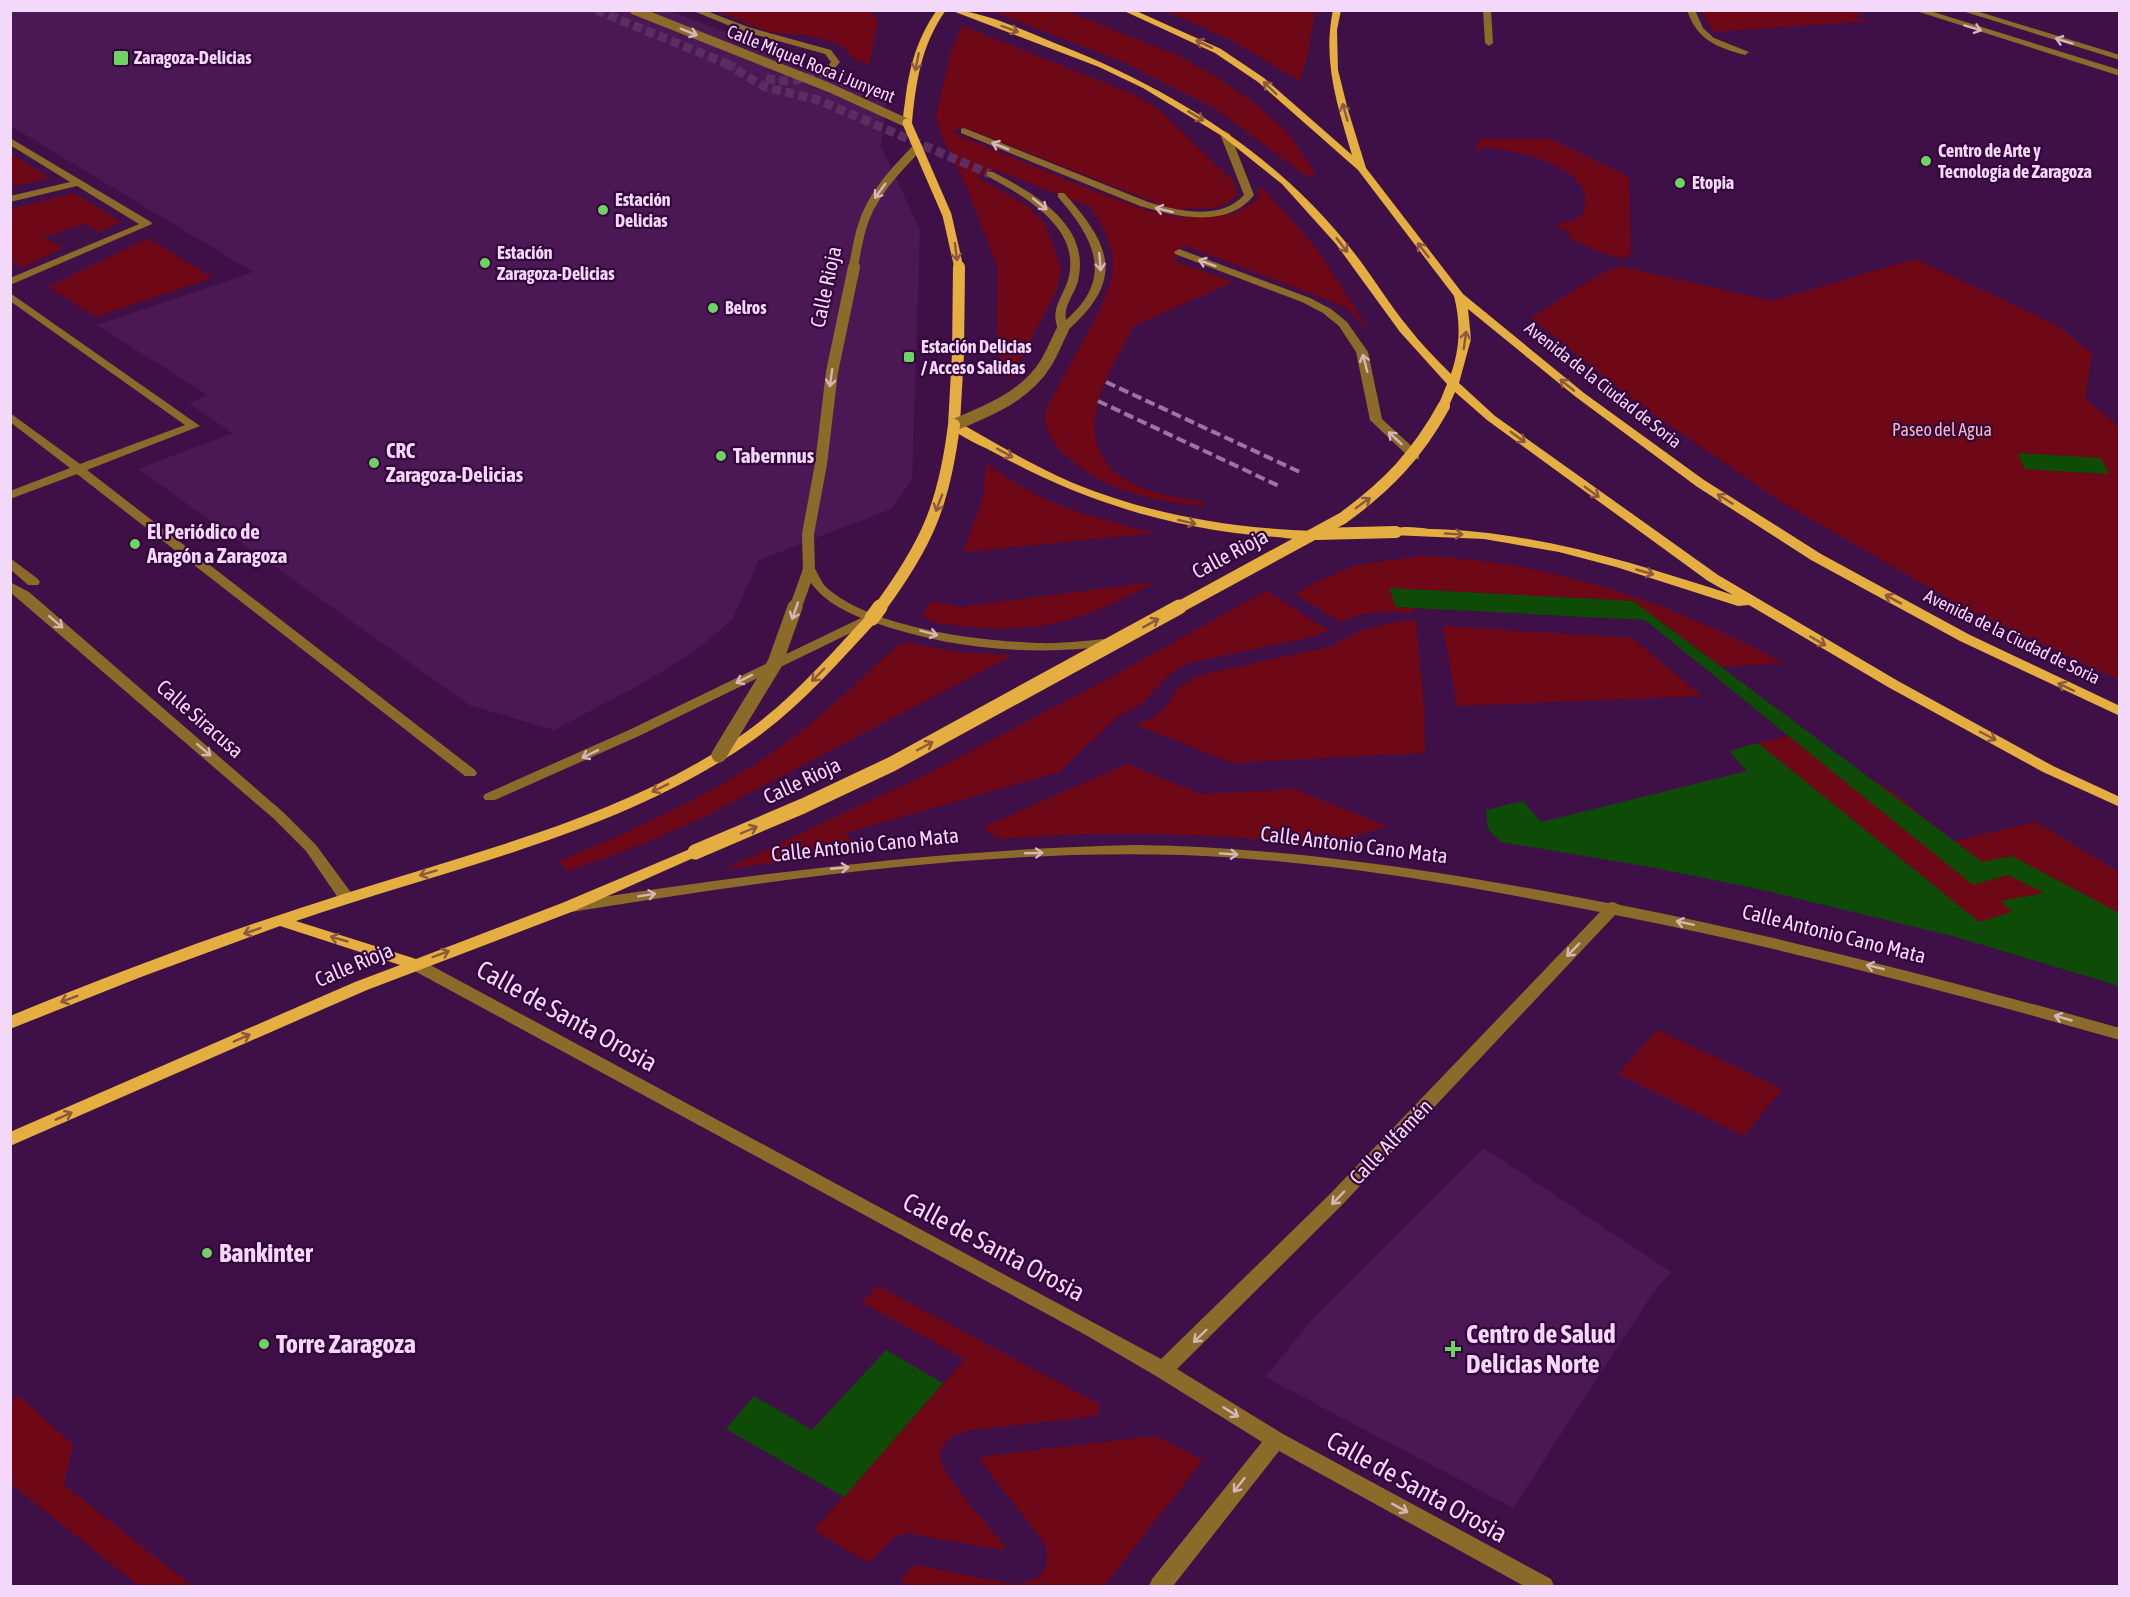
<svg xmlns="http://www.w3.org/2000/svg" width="2130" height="1597" font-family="'Asap Condensed',sans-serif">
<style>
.built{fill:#4b1754}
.green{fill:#6e0817}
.water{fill:#0e4b07}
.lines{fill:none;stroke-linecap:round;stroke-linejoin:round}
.minor-tunnel{stroke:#5a2e62;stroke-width:9;stroke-dasharray:9 4.5;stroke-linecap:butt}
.minor{fill:#8b6a2a;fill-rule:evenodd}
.major{fill:#e4ae40;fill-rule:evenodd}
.rail{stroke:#9a75a1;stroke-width:4;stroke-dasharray:10 4.5;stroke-linecap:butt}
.minor-bridge-far2{stroke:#8b6a2a;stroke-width:9}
.minor-bridge-far1{stroke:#8b6a2a;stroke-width:12}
.minor-bridge{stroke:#8b6a2a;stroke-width:15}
.major-bridge-far2{stroke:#e4ae40;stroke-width:9}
.major-bridge-far1{stroke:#e4ae40;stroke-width:12}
.major-bridge{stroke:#e4ae40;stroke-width:15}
.oneway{stroke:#d4b7bb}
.oneway2{stroke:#8c593e}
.poi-dot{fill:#6dd361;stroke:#34043c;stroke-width:2}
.labels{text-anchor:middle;stroke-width:4.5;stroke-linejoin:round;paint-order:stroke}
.far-poi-label{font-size:18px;font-weight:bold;fill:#f4d8f9;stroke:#34043c;text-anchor:start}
.far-street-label{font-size:18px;fill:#f4d8f9;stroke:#34043c}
.far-park-label{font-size:18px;fill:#f5bab7;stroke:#34043c}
.street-label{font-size:21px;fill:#f4d8f9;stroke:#34043c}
.poi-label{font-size:21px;font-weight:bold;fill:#f4d8f9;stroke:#34043c;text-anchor:start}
.near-street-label{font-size:26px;fill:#f4d8f9;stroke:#34043c}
.near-poi-label{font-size:26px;font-weight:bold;fill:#f4d8f9;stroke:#34043c;text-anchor:start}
</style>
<rect width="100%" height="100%" fill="#3f1047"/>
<g class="built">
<path d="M11,10L670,11L887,94L881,146L920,230L912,480L891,509L759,560L732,620L691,654L634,688L554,730L469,705L138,469L232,433L189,403L207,395L97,325L253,272L11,126Z"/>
<path d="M1484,1148L1671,1272L1652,1294L1513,1508L1265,1377L1312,1320Z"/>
</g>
<g class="green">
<path d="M716,11H871L878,22L869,64L854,59L842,45L811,36L770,32Z"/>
<path d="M991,11H1066L1177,55L1218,78L1255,103L1289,134L1315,173L1312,176L1305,175L1216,109L1121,61Z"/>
<path d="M1165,11H1315L1308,53L1300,81L1231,40Z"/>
<path d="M1706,11H1866L1855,17L1868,21L1713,32L1703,13Z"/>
<path d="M963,26L1133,94L1158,109L1230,178L1235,184L1237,195L1224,205L1213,208L1172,209L963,127L952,133L1109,197L1146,210L1180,218L1234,214L1255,202L1259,194L1258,188H1263L1317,249L1369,330L1346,308L1330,301L1184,245L1174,261L1233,282L1134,326C1122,350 1105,375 1098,402C1079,476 1146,496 1204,501L1205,506C1150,500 1103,491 1062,452C1052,442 1042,426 1046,411C1048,403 1055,394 1058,387C1073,357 1107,306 1112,275C1116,246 1104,231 1091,207L993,169L977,177L1026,205L1045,223L1061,269L1057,289L1010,380L1001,370L997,345L998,268L965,183L943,139L936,117L951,50Z"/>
<path d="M1479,139H1551L1629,177L1631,253L1625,259L1598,251L1566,237L1572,234L1555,225L1580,218C1609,169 1514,149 1483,147L1478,152L1476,146Z"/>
<path d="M11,154L50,178L11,187Z"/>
<path d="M74,193L121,222L100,232L85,224L44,237L63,248L22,268L11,261V209Z"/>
<path d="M148,238L213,278L96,317L48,287Z"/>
<path d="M1915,259L2057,325L2092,354L2085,399L2119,426V680L1956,603L1780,501L1643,407L1531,318L1595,277L1619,266L1772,301Z"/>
<path d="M986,463C1036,503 1095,519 1156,533L965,552V547L983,498Z"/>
<path d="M1422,556C1548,561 1672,602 1783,663L1722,667L1633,601L1390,588L1396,607L1414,608L1413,613C1388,611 1364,611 1341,622L1295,594L1316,582L1356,565Z"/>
<path d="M1155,582C1085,620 1041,635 960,626C948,624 929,624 922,614L932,601L960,607Z"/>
<path d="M1266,591C1290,602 1306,620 1330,630L1312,637L1189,663L1168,675L1143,703L1116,718L1059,772L845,833L862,851L725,869L929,773L1104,681Z"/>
<path d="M1402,621H1416L1424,707L1425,753L1232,763L1136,725L1155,717L1165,708L1178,688L1200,675L1329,647L1362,630Z"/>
<path d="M1443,626L1632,638L1702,696L1457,706Z"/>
<path d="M910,643L957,652L1013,655L702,818L648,842L569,871L558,861C641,828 734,785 804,729C838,703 867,671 900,644Z"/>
<path d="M1791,735L1893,792L1953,841L2036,822L2119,872V932L2002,900L2013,912L1979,922L1758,743Z"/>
<path d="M1127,764L1201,794L1294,789L1387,826L1328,845L1218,836L1150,834H1085L997,839L983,827Z"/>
<path d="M1658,1030L1782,1089L1744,1136L1618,1074Z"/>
<path d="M878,1286L1099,1404L1100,1409L1096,1415L1088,1417L965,1431C954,1435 941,1442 940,1456C939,1472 992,1531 1005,1546L1003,1550L906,1533L896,1536L868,1563L814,1530L965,1359L861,1302Z"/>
<path d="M20,1397L73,1445L64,1485L192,1586H139L11,1484V1398Z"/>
<path d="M1156,1436L1203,1460L1104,1586H906L901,1580L910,1568L917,1565L1011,1584C1038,1583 1053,1571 1045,1544L982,1463L981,1459L985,1456Z"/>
</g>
<g class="water">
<path d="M2018,453L2101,458L2109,474L2025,469Z"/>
<path d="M1389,588L1633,601L1982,862L2012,856L2119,913V986L1956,937L1763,890L1650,867L1501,842L1488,829L1486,810L1523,801L1541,822L1747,771L1729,751L1758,743L1979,922L2012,912L2001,901L2044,893L2008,875L1973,885L1645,620L1396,607Z"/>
<path d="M886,1350L943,1383L844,1497L726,1429L754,1396L812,1430Z"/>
</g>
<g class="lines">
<g class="minor-tunnel">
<path d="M596,10L735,67"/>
<path d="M725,63L765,87L818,100L990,174"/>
<path d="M766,78C788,84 807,79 828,71"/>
</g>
<g class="minor">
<path d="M691,10H704L748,27L831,50L840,62L831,73H825L824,71L831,62L825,54L742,31Z"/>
<path d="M1483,10H1491L1493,43L1489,46L1485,43Z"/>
<path d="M1687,10H1695L1703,28L1714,38L1749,52L1745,55C1716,47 1697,40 1687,10Z"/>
<path d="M1913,10H1927L2120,70V76Z"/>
<path d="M1959,10H1973L2120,55V60Z"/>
<path d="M964,128L1148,202C1177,211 1221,221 1244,195L1220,134L1225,131L1230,134L1254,195C1228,229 1176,217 1140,206L961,133V129Z"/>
<path d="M10,138L151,222L152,224L10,285V278L139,224L77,186L10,202V196L70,182L10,145Z"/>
<path d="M987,172H993C1033,193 1088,223 1079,276C1077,293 1063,303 1066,320C1115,278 1094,238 1058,197V193H1064C1112,246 1125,280 1067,331H1059C1049,310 1062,299 1068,280C1083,228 1024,196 987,176Z"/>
<path d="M1179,249L1310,298L1331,309L1347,322L1368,352L1382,419L1419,453V459H1411L1370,420L1356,352L1339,326L1323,313L1302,302L1175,254L1174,252Z"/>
<path d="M10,293L200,426L87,470L475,770L477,773L475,776H465L77,474L10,499V491L70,468L10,422V413L80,464L185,425L10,301Z"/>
<path d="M10,558L38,579L40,582L38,585H28L10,569Z"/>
<path d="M809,566L814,567C818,573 821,582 826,587C871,628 978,641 1038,643C1064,644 1090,640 1116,638L1123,642C1116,649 1102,647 1092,648C1019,655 943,647 873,622L639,736L495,800H485L483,797L485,794L629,730L861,618C833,606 818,596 802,570Z"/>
<path d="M10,582L29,592L283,812L316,845L355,898L353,902H341L306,851L273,818L10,592Z"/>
<path d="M1136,845C1295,847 1452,873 1608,903L1613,902L1620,905C1788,938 1954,982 2120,1028V1040C1953,993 1785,948 1615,915L1342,1205L1177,1369L1283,1434L1551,1579L1554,1586H1524L1279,1451L1173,1586H1149L1152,1579L1262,1442L1156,1376L1084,1334L409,968L407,964L409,960H421L1161,1359L1329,1195L1600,912C1462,885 1322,860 1182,855C977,849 772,880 571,912L563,907L571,902C759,873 946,849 1136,845Z"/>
</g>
<g class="major">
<path d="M937,10H946C921,45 916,82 912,123L904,125C902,118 904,110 905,102C909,68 917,38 937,10Z"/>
<path d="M950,10C983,10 1031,34 1062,46C1170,89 1268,149 1343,239C1367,267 1385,299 1408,327C1421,344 1436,359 1451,374C1460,347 1461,324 1454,296L1358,170L1258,82L1215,53L1122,10H1134L1221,49L1264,78L1352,155C1338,107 1322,62 1333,10H1341L1337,30L1338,70L1348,110L1366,168L1463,294L1584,393L1704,480L1821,554L1970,635L2120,706V716L1960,641L1811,560L1696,486L1576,397L1468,309L1471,339L1459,383L1495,416L1718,575L1898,681L2053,766L2120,797V807L2043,772L1888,687L1749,605L1738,606L1616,567L1559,552L1484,539L1391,535L1390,532C1398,524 1418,528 1429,529C1535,531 1634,563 1733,595L1708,581L1487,420L1455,392L1448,408H1440L1438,406L1447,384L1400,332L1336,244L1282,184L1222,136L1143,88L1099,67Z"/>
<path d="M958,351L964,354L960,423C997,444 1034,466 1073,483C1151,515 1231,528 1314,531L1320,535C1312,543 1288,538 1276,537C1177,530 1086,503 999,455C983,446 960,438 948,425L952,354Z"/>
<path d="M872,614L879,618L877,621C839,662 802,705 756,738C624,833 449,868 296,921L416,959L562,903L690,849H700L703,852L700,855L574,911L367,990L10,1146V1132L355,982L400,965L280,926L141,977L10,1029V1016C122,970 235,928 350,892C484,849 629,815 746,732C792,699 829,656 867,615Z"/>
</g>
<g class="rail">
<path d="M1106,382L1302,473"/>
<path d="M1098,401L1279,486"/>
</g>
<g class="minor-bridge-far2">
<path d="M634,10L828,87L907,123"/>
<path d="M853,268C856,254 858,240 862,227C871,195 896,170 918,147"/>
</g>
<g class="minor-bridge-far1">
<path d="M954,425C988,411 1026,396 1046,363C1053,352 1057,340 1063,329"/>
<path d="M795,609L809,570L808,534L821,464L832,372L854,267"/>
</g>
<path class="minor-bridge" d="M719,755L775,663L795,607"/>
<path class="major-bridge-far2" d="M907,123L947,215L959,268"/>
<g class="major-bridge-far1">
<path d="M958,354L959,267"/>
<path d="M1317,534L1396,532"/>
<path d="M879,609C927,544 944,505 954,425"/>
<path d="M1176,609L1343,518C1388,485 1417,455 1444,406"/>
</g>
<g class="major-bridge">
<path d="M872,618L880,607"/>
<path d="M695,852L803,806L892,764L1179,607"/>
</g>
</g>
<defs><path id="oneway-shaft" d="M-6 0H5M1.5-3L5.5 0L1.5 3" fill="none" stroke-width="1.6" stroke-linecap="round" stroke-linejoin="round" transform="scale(1.5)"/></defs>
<g class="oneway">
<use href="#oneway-shaft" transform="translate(1973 28) rotate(17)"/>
<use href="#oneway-shaft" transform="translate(689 32) rotate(22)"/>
<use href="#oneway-shaft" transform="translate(2064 41) rotate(-163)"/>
<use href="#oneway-shaft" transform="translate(1000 146) rotate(-158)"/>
<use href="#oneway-shaft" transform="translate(880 191) rotate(126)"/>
<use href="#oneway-shaft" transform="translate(1040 204) rotate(39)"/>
<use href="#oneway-shaft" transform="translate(1164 210) rotate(-166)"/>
<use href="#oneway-shaft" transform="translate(1100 262) rotate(85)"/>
<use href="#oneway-shaft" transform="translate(1207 263) rotate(-160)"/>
<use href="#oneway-shaft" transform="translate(1365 363) rotate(-105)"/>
<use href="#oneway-shaft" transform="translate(831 378) rotate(98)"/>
<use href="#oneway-shaft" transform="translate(1395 438) rotate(-137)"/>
<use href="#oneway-shaft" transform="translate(795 611) rotate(109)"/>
<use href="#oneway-shaft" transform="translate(56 622) rotate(41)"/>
<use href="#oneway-shaft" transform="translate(929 633) rotate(15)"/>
<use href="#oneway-shaft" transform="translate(744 679) rotate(153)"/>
<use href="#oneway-shaft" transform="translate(204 750) rotate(41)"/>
<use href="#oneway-shaft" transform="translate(590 754) rotate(154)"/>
<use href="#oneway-shaft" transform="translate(1034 853) rotate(-2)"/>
<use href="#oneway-shaft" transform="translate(1229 854) rotate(4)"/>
<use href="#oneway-shaft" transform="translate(840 868) rotate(-5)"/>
<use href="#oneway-shaft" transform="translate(647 895) rotate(-9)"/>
<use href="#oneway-shaft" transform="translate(1685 923) rotate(-168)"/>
<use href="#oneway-shaft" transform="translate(1573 950) rotate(134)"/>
<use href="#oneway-shaft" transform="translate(1875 967) rotate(-166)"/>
<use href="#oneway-shaft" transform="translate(2063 1018) rotate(-164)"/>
<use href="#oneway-shaft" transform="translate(1338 1198) rotate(134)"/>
<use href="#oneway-shaft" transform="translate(1200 1336) rotate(136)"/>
<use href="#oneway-shaft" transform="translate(1231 1412) rotate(32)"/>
<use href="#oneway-shaft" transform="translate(1239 1485) rotate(128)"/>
<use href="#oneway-shaft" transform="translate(1400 1508) rotate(29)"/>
</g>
<g class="oneway2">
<use href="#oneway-shaft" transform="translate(1010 29) rotate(20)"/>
<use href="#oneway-shaft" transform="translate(1204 44) rotate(-155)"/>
<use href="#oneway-shaft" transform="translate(917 62) rotate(101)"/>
<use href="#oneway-shaft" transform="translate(1270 88) rotate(-136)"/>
<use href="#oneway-shaft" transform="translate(1345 112) rotate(-106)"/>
<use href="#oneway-shaft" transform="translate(1196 116) rotate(31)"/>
<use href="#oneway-shaft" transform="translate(1342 245) rotate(52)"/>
<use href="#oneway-shaft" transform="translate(1423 250) rotate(-128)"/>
<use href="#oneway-shaft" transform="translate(956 252) rotate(83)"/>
<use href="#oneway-shaft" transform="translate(1465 340) rotate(-82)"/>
<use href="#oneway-shaft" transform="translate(1567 385) rotate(-141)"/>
<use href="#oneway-shaft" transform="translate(1518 437) rotate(36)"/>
<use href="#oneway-shaft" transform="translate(1005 453) rotate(29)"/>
<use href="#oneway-shaft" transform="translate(1592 492) rotate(36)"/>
<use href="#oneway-shaft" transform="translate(1725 499) rotate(-148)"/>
<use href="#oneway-shaft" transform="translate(939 503) rotate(111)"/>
<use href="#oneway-shaft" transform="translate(1363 503) rotate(-36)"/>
<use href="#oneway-shaft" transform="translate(1187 522) rotate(13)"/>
<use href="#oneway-shaft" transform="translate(1454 534) rotate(3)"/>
<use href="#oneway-shaft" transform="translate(1645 572) rotate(16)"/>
<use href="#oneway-shaft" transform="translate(1893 599) rotate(-151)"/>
<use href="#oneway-shaft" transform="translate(1151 623) rotate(-29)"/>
<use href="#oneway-shaft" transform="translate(1818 641) rotate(30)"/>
<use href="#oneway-shaft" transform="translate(818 675) rotate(134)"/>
<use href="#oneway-shaft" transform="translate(2066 687) rotate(-155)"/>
<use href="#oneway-shaft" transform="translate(1988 736) rotate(28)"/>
<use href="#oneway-shaft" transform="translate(925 746) rotate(-28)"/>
<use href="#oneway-shaft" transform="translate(660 788) rotate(154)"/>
<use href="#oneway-shaft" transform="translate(749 830) rotate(-23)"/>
<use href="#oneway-shaft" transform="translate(428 873) rotate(163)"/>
<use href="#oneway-shaft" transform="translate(252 931) rotate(161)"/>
<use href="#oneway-shaft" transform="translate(339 939) rotate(-164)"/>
<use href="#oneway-shaft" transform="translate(441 954) rotate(-20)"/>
<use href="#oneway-shaft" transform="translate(69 999) rotate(159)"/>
<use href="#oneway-shaft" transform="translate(242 1038) rotate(-24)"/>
<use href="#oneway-shaft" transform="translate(64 1116) rotate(-24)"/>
</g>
<g class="poi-dot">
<rect x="113" y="50" width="16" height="16" rx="3"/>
<circle cx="1926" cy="161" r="6"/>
<circle cx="1680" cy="183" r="6"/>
<circle cx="603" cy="210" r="6"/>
<circle cx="485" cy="263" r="6"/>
<circle cx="713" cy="308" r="6"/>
<rect x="903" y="351" width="12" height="12" rx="3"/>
<circle cx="721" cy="456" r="6"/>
<circle cx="374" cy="463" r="6"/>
<circle cx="135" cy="544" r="6"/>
<circle cx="207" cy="1253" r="6"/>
<circle cx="264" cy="1344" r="6"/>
<path d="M1450 1340h6v6h6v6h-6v6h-6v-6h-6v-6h6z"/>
</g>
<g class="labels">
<g class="far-poi-label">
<text x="134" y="64">Zaragoza-Delicias</text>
<text x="1938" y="157">Centro de Arte y<tspan x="1938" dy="21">Tecnología de Zaragoza</tspan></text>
<text x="1692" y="189">Etopia</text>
<text x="615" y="206">Estación<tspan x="615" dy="21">Delicias</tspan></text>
<text x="497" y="259">Estación<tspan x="497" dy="21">Zaragoza-Delicias</tspan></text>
<text x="725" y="314">Belros</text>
<text x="921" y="353">Estación Delicias<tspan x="921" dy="21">/ Acceso Salidas</tspan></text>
</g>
<g class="far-street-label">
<text transform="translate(811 64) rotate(22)" y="6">Calle Miquel Roca i Junyent</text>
<text transform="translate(1603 385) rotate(38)" y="6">Avenida de la Ciudad de Soria</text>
<text transform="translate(2012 637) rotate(26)" y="6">Avenida de la Ciudad de Soria</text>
</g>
<g class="far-park-label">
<text x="1942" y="436">Paseo del Agua</text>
</g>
<g class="street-label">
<text transform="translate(826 287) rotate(-78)" y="7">Calle Rioja</text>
<text transform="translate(1230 554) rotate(-28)" y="7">Calle Rioja</text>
<text transform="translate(200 719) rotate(41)" y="7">Calle Siracusa</text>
<text transform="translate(802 781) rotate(-25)" y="7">Calle Rioja</text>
<text transform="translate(865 845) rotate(-6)" y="7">Calle Antonio Cano Mata</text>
<text transform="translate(1354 845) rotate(7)" y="7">Calle Antonio Cano Mata</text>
<text transform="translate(1834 934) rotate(14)" y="7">Calle Antonio Cano Mata</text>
<text transform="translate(354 965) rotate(-23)" y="7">Calle Rioja</text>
<text transform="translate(1391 1142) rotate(-46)" y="7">Calle Alfamén</text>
</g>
<g class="poi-label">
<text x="386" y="458">CRC<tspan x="386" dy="24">Zaragoza-Delicias</tspan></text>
<text x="733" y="463">Tabernnus</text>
<text x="147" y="539">El Periódico de<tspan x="147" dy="24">Aragón a Zaragoza</tspan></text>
</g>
<g class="near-street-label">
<text transform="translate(567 1016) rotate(29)" y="9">Calle de Santa Orosia</text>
<text transform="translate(994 1247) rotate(28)" y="9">Calle de Santa Orosia</text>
<text transform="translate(1417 1487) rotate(29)" y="9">Calle de Santa Orosia</text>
</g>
<g class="near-poi-label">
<text x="219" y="1262">Bankinter</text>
<text x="1466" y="1343">Centro de Salud<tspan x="1466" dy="30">Delicias Norte</tspan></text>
<text x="276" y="1353">Torre Zaragoza</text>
</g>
</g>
<rect width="2130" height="1597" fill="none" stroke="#f4d8f9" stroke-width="24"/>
</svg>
